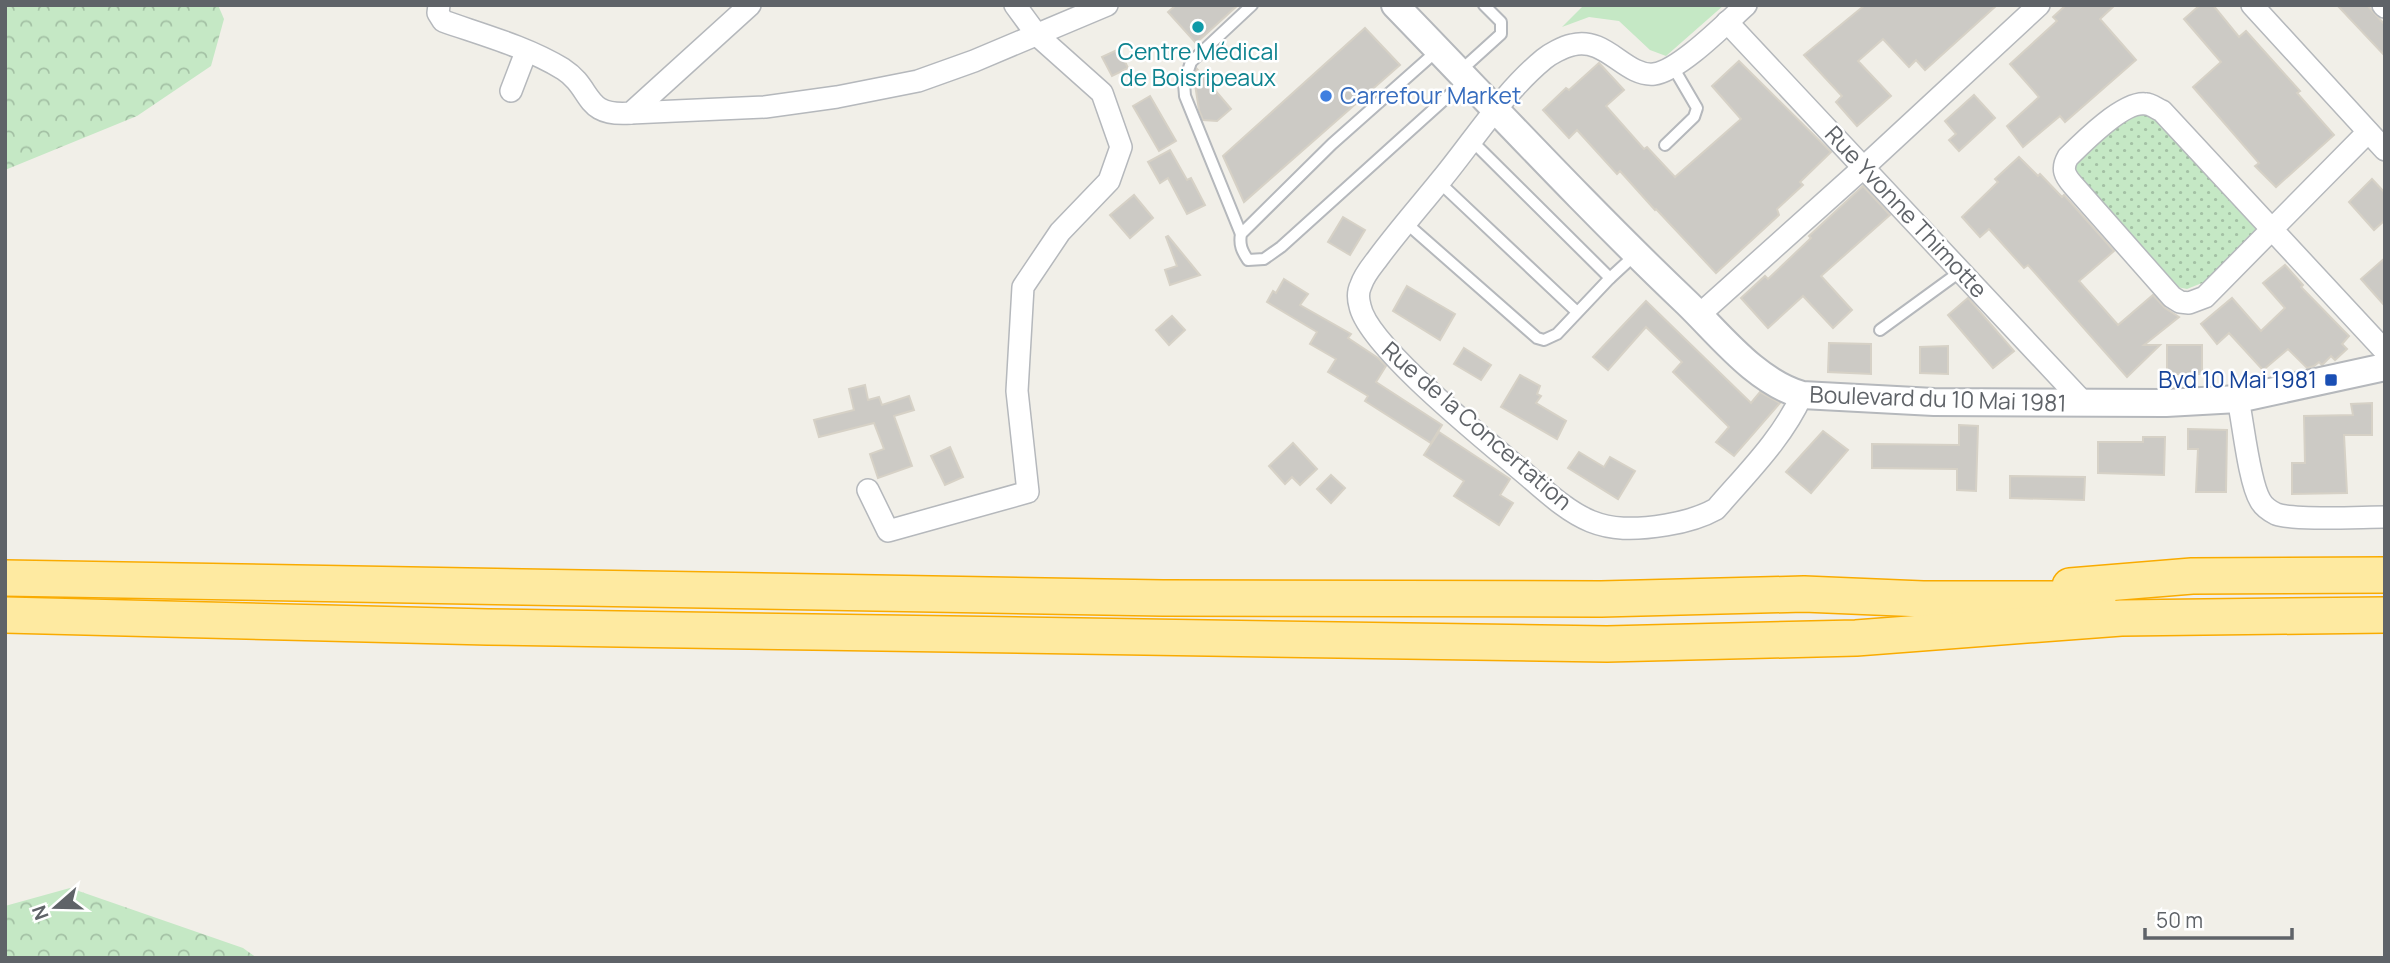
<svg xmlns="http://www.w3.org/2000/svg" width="2390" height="963" font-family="Manrope,sans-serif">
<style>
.green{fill:url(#green-dots)}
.forest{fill:url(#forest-crowns)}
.pitch{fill:#c5e8c5}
.building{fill:#cccac5;stroke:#d6d1c6;stroke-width:2}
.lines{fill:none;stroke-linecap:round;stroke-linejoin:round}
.service-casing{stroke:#b5b8bc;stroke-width:14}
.minor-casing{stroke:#b5b8bc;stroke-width:24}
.tertiary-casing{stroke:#b5b8bc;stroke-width:30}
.trunk-casing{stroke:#f9ab00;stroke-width:38}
.service{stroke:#fff;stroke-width:10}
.minor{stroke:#fff;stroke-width:21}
.tertiary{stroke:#fff;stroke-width:26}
.trunk{stroke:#feeaa1;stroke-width:35}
.culture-dot{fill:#0f9aa8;stroke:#fff;stroke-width:2.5}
.shop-dot{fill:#3f7fe0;stroke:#fff;stroke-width:2.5}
.transit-dot{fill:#1a4fb4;stroke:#fff;stroke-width:2.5}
.labels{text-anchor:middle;stroke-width:5;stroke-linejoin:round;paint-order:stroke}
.culture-label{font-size:23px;fill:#0d838f;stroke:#fff}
.shop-label{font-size:23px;fill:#366cbe;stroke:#fff;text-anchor:start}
.street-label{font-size:23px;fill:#5f6368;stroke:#fff}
.transit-label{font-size:23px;fill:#164399;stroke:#fff;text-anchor:end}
</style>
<defs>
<pattern id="green-dots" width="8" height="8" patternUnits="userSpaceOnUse" patternTransform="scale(1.75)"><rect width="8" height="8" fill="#c5e8c5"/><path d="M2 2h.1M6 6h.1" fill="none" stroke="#a3c0a4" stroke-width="1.8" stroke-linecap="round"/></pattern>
<pattern id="forest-crowns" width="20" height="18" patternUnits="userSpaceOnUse" patternTransform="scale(1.75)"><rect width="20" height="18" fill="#c5e8c5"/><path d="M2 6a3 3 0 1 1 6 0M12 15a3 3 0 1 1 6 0" fill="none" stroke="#a3c0a4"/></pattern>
</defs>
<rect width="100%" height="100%" fill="#f1efe8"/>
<path class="green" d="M2155,112L2257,223V231L2207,281L2187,289L2172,286L2074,170L2075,160L2128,114Z"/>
<g class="forest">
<path d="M5,5H218L224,19L211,66L137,116L5,170Z"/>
<path d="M70,888L243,948L257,958H5V906Z"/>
</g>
<path class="pitch" d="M1584,5H1724L1666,56L1650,50L1619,21L1589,17L1562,27Z"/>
<g class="building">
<path d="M1176,5H1238L1196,43L1168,12Z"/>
<path d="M1865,5H1997L1925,70L1916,60L1909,67L1883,39L1858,61L1891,96L1857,126L1836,102L1842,96L1804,55Z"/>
<path d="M2066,5H2115L2100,19L2136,60L2065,122L2060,116L2023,147L2007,126L2039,97L2010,64L2057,21L2053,17Z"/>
<path d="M2200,5H2213L2239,37L2246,31L2300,91L2297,93L2334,135L2276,187L2255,166L2259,163L2193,87L2221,62L2184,19Z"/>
<path d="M2337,5H2367L2385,25V56Z"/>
<path d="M1365,28L1400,65L1244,202L1223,156Z"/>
<path d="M1119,49L1128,68L1112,76L1102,57Z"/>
<path d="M1739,61L1831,152L1800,182L1803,185L1777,209L1779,215L1716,273L1656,209L1655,210L1620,171L1617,174L1577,130L1569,138L1543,110L1566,88L1569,90L1599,63L1624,90L1606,106L1644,149L1647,147L1675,177L1741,119L1712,86Z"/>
<path d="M1197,69L1231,109L1217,121L1203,120L1199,110L1194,78Z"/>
<path d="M1974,95L1995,118L1959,151L1949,140L1956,134L1945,121Z"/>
<path d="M1150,96L1176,141L1159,151L1133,106Z"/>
<path d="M1170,150L1187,180L1191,178L1205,205L1187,214L1168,178L1160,183L1148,162Z"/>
<path d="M2019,157L2038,176L2040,174L2062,197L2064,195L2114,251L2079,281L2118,325L2153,295L2165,308L2179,317L2144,345H2160L2127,377L2028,265L2024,268L1989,229L1980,237L1962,217L1998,182L1995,179Z"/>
<path d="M2372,179L2385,193V220L2374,230L2349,202Z"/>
<path d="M1863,186L1890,215L1821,276L1852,310L1833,328L1803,296L1768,328L1741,298L1765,276L1768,279L1811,238L1809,236Z"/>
<path d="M1134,195L1153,218L1130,238L1110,215Z"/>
<path d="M1343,217L1365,230L1350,255L1328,242Z"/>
<path d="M1168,236L1200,275L1170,285L1165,270L1177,266L1166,237Z"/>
<path d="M2385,258V306L2361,279Z"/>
<path d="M2285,265L2303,285L2301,287L2349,336L2342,344L2347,349L2335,360L2331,356L2322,365L2319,362L2314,366L2307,368L2288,349L2263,370L2229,333L2217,344L2201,324L2232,298L2261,331L2285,308L2263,283Z"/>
<path d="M1284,279L1308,294L1300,305L1351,334L1348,338L1378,358L1386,366L1376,382L1442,425L1431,443L1365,401L1368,396L1328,372L1336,359L1310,344L1317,332L1267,302L1273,291L1276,293Z"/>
<path d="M1407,286L1455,314L1440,340L1393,311Z"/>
<path d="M1968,298L2014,351L1993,368L1948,315Z"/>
<path d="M1646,301L1751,403L1760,392L1780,403L1734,456L1716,442L1729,427L1673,372L1682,362L1646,327L1608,370L1593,357Z"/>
<path d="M1172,316L1185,330L1169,345L1156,330Z"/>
<path d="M1829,343L1871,344V374L1828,372Z"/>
<rect x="2167" y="345" width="35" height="29"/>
<path d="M1948,346V374L1920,373V347Z"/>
<path d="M1464,348L1491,365L1481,380L1454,364Z"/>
<path d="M1520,375L1540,386L1537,394L1541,396L1536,403L1566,421L1557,439L1501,407Z"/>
<path d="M865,385L868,400L879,397L882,405L909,396L914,410L894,416L912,466L878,478L870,454L884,449L874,423L819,437L814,420L854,410L849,389Z"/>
<path d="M2372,403V435H2344L2347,493L2292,494V463H2305L2304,416L2353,415L2351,404Z"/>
<path d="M1959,425L1978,426L1976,491L1957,490V469L1872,468V444L1959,445Z"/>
<path d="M2188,429L2227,430L2226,492H2196L2198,449H2188Z"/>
<path d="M1823,431L1848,450L1811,493L1786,472Z"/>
<path d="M1439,432L1510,479L1500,495L1513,503L1499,525L1454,496L1464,481L1424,455Z"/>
<path d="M2143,437H2165L2164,475L2098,473V442H2143Z"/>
<path d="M1293,443L1317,469L1300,485L1292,477L1285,484L1269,466Z"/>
<path d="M950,447L963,477L945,485L931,456Z"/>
<path d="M1579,452L1604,467L1610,457L1635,471L1618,499L1568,468Z"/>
<path d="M1331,475L1345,488L1331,503L1317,489Z"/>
<path d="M2010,476L2085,477L2084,500L2010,498Z"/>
</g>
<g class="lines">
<defs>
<g id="service">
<path d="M1439,49L1332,144L1241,234C1239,245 1242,251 1248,260L1264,259L1281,247L1466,80"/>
<path d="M1459,72L1501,34V22L1484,5"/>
<path d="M1665,145L1694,117L1697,108L1673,67"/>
<path d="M1439,182L1577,312"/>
<path d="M1405,222L1537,338L1544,340L1557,334L1610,278L1472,141"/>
<path d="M1241,234L1185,96L1184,83L1191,62L1252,5"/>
<path d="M1610,278L1636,254"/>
<path d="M1880,330L1961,271"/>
</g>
<g id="minor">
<path d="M439,5L438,13L443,21C483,35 527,47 563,69C594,89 582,117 631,113L750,5"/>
<path d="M1746,5C1726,23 1679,71 1654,74C1625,77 1606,36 1572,45C1563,47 1550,54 1544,59C1503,93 1474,140 1441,180C1420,206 1398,231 1378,258C1372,266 1364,275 1361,285C1358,291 1358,299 1360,306C1368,347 1492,445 1529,477C1578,520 1599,536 1666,525C1684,522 1700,518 1716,509C1747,473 1782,439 1802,395"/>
<path d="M2252,5L2385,150"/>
<path d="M2383,5L2385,7"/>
<path d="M1727,22L2084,403"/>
<path d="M511,91L526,52"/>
<path d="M631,113L765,107L837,97L918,81L974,61L1107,5"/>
<path d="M2368,132L2205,297L2189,303L2180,302L2172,297L2073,185C2065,176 2061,169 2068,157C2083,142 2125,100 2146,104C2151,104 2157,109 2162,111L2385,351"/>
<path d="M1699,315L1864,167L2039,5"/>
<path d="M2238,399C2243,422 2249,482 2260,500C2263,506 2270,511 2276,514C2297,521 2360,517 2385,517"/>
<path d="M868,490L888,531L1028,492L1017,391L1023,287L1060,232L1109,181L1121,147L1102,93L1037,35L1015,5"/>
</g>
<path id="tertiary" d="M1395,5C1492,105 1586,207 1687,303C1721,336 1755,381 1802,395L1934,402L2166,403L2238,399L2385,367"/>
<g id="trunk">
<path d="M5,578L1163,598L1601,599L1804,594L1923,599H2098"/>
<path d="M2070,586L2192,576L2385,575"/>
<path d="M5,615L488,627L1607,644L1856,638L2121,618L2385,615"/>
</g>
</defs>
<use href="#service" class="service-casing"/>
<use href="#minor" class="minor-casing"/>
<use href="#tertiary" class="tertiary-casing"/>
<use href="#trunk" class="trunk-casing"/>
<use href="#service" class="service"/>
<use href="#minor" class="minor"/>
<use href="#tertiary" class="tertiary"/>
<use href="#trunk" class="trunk"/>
</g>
<circle class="culture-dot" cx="1198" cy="27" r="7"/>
<circle class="shop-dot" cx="1326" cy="96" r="7"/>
<rect class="transit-dot" x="2324" y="373" width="14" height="14" rx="3.5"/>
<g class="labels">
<g class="culture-label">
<text x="1198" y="60">Centre Médical<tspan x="1198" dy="26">de Boisripeaux</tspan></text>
</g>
<g class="shop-label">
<text x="1340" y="104">Carrefour Market</text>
</g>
<g class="street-label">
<text transform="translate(1906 212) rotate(47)" y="8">Rue Yvonne Thimotte</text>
<text transform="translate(1938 399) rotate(2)" y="8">Boulevard du 10 Mai 1981</text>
<text transform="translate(1477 426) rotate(41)" y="8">Rue de la Concertation</text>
</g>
<g class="transit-label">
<text x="2317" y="388">Bvd 10 Mai 1981</text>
</g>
</g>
<rect width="2390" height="963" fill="none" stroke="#5f6368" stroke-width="14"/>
<g transform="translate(56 907) rotate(250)" stroke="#ffffff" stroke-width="5" paint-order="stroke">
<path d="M0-5L12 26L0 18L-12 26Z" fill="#5f6368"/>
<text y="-10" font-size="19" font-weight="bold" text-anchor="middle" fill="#5f6368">N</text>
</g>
<path d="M2145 928v10h147v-10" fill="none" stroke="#5f6368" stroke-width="3.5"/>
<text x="2156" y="928" font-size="21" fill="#5f6368" stroke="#ffffff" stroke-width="5" paint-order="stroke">50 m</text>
</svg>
